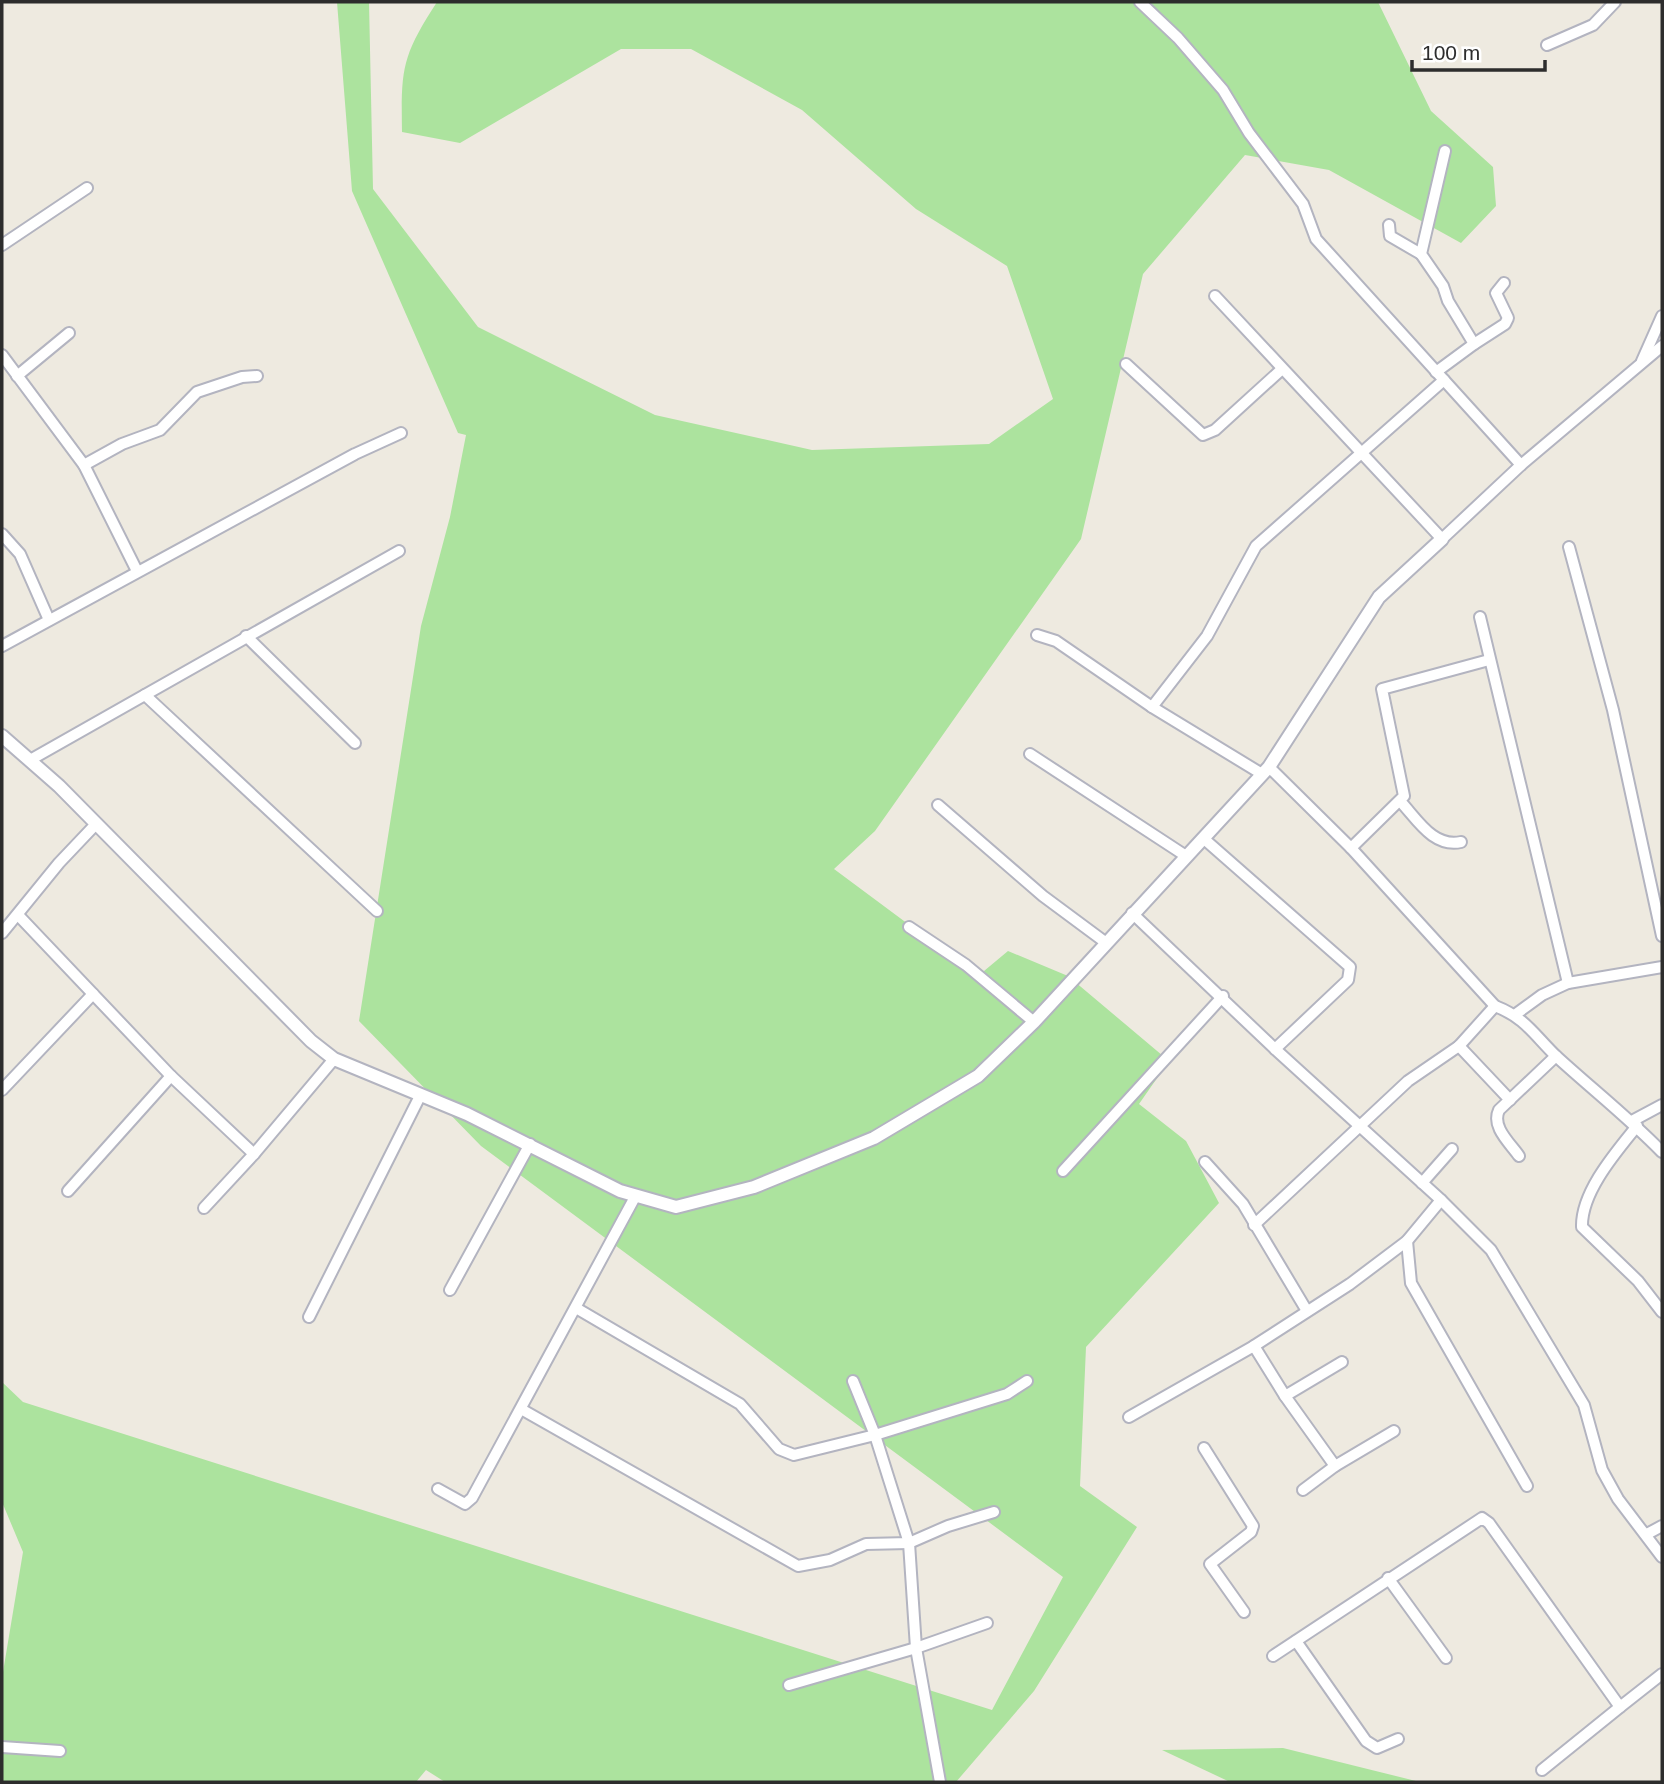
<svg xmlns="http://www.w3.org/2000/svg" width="1664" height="1784" font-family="Arial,sans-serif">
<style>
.green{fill:#ace39e}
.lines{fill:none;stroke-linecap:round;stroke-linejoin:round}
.minor-casing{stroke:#b3b4c0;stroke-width:14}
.tertiary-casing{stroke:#b3b4c0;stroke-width:16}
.minor{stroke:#fff;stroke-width:10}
.tertiary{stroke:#fff;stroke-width:12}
</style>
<rect width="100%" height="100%" fill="#eeeae0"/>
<g class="green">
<path d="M337,2H369L373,189L478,327L655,415L812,450L989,444L1053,399L1007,266L916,209L802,110L691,49H621L460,143L402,132C401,68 402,56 437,2H1378L1431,111L1493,167L1496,206L1461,243L1329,170L1245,155L1143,274L1081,539L875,831L834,869L978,976L1008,951L1068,976L1169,1061L1139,1104L1186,1141L1219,1203L1086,1347L1080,1486L1137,1527L1034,1691L956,1782H445L426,1770L416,1782H2V1678L23,1552L2,1502V1382L23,1402L992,1710L1063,1577L481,1146L359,1021L421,626L450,517L466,435L458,433L352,191Z"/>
<path d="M1283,1748L1420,1782H1230L1162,1750Z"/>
</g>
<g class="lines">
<defs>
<g id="minor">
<path d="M1140,2L1178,38L1223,90L1249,133L1303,204L1316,239L1521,465"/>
<path d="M1547,45L1593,25L1615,2"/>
<path d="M1389,225L1390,236L1421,254"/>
<path d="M2,245L87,188"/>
<path d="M1215,296L1442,539L1521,465L1662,346"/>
<path d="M1474,344L1505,324L1508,318L1496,293L1504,283"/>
<path d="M2,355L84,465L137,571"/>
<path d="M1642,361L1662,316"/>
<path d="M1126,364L1203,435L1215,430L1282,369"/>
<path d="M1436,372L1474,344L1448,301L1443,286L1421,254L1445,151"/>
<path d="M17,376L69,333"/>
<path d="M84,465L122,444L160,430L197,392L242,377L257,376"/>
<path d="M2,534L20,554L49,620"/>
<path d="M1569,547L1613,710L1662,936"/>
<path d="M1480,617L1568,983"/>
<path d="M1037,635L1056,641L1152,707L1262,774"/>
<path d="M246,636L355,743"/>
<path d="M2,646L355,454L401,433"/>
<path d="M145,695L377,911"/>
<path d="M1152,707L1207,636L1256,546L1444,380"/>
<path d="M1030,754L1186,856"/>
<path d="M30,760L399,551"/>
<path d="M1269,767L1351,848L1495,1006C1526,1018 1534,1035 1557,1057C1592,1089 1629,1118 1662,1152"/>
<path d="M1400,801C1417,819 1433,848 1461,842"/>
<path d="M938,805L1043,896L1105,942"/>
<path d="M1203,838L1350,967L1348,980L1275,1049"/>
<path d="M1351,848L1404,796L1382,689L1489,660"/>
<path d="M1132,913L1275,1049L1441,1200L1491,1250L1584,1405L1602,1470L1618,1499L1662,1557"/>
<path d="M18,915L171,1076L254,1154"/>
<path d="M909,927L966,965L1034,1022"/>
<path d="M2,933L59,863L96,824"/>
<path d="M1516,1014L1542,995L1568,983L1662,967"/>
<path d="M1459,1046L1510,1100"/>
<path d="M2,1090L93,994"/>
<path d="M1632,1121L1662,1105"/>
<path d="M1637,1126C1616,1152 1581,1192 1582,1227L1638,1281L1662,1312"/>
<path d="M1519,1156C1510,1143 1491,1127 1499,1110L1556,1056"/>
<path d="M1205,1162L1243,1204L1307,1311"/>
<path d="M1063,1171L1223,996"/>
<path d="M1422,1183L1452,1149"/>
<path d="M68,1191L171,1076"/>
<path d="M204,1208L254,1154L334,1059"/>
<path d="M1254,1225L1408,1081L1459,1046L1495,1006"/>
<path d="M1407,1241L1411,1283L1527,1486"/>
<path d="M450,1290L530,1144"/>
<path d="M576,1308L740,1404L779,1449L794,1455L875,1435L1007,1394L1027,1381"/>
<path d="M309,1317L420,1096"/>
<path d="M1254,1346L1285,1396L1335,1466"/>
<path d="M853,1381L875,1435L909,1543L916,1648L940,1782"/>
<path d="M1285,1396L1342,1362"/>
<path d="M521,1409L798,1566L830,1560L866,1544L909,1543L948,1526L994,1512"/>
<path d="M1129,1417L1254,1346L1350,1284L1407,1241L1441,1200"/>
<path d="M1204,1448L1253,1526L1251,1532L1210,1564L1244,1612"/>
<path d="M438,1489L465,1504L472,1498L635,1197"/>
<path d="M1303,1490L1335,1466L1394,1431"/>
<path d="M1647,1534L1662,1526"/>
<path d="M1388,1578L1446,1658"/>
<path d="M1296,1641L1366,1741L1377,1748L1398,1739"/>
<path d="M1273,1656L1482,1518L1489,1523L1620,1707L1662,1674"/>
<path d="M789,1685L916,1648L987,1623"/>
<path d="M2,1747L60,1751"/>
<path d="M1542,1770L1620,1707"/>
</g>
<path id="tertiary" d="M2,736L59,786L311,1041L334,1059L467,1114L620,1191L676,1207L754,1187L874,1138L978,1076L1034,1022L1269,767L1379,597L1442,539"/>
</defs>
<use href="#minor" class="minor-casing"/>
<use href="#tertiary" class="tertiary-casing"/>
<use href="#minor" class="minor"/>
<use href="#tertiary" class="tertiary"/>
</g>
<rect width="1664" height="1784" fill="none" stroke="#2d2d2d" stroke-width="7"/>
<path d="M1412 60v10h133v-10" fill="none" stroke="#2d2d2d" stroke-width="3.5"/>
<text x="1422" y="60" font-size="21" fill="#2d2d2d" stroke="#ffffff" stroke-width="5" paint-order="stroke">100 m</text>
</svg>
